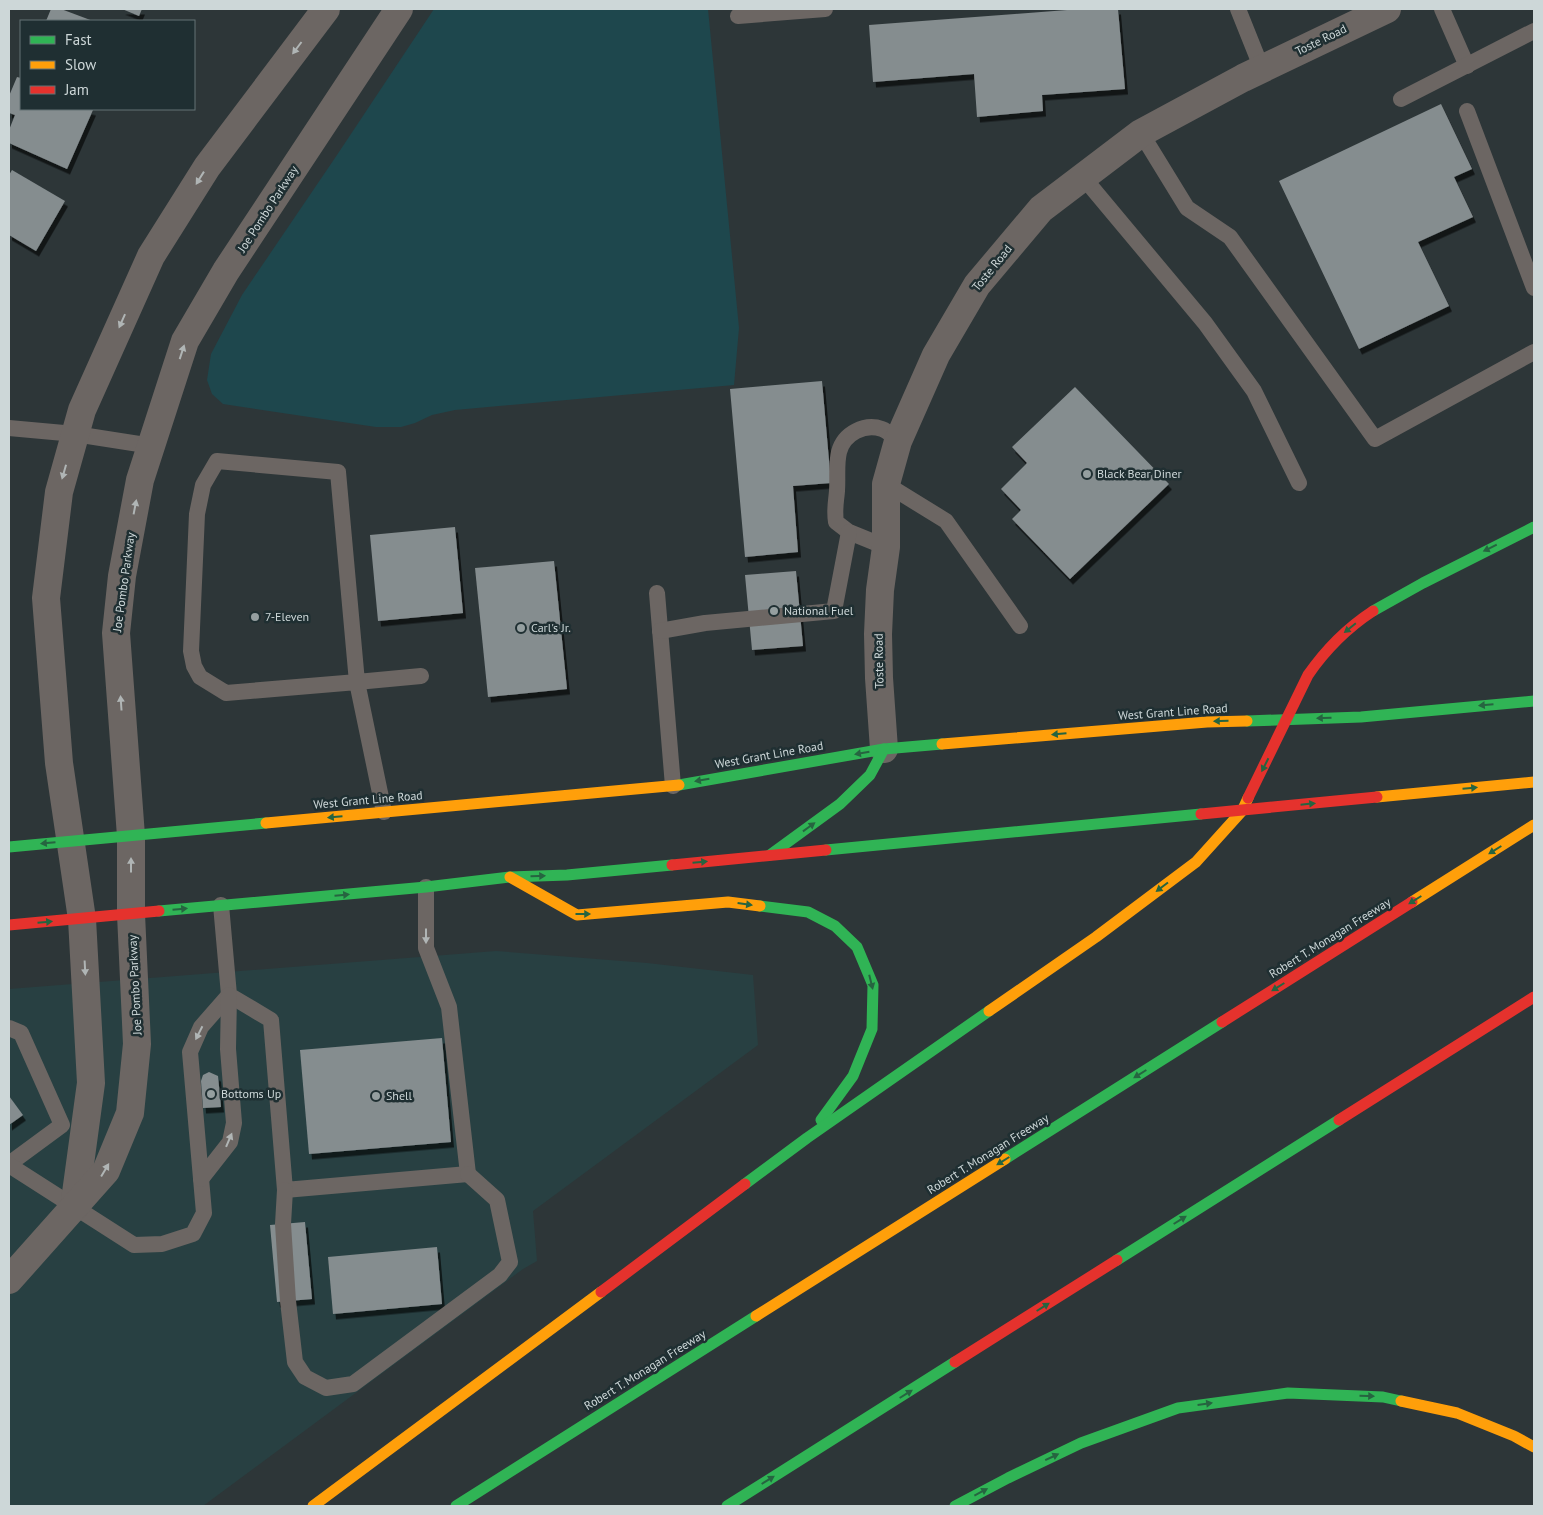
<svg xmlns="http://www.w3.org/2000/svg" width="1543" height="1515" font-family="'PT Sans',sans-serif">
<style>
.built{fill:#284042}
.green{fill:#1e474d}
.building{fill:#858d8f;filter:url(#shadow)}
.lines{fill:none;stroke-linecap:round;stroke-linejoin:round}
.lane{stroke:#6c6663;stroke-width:16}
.street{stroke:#6c6663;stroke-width:28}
.fast{stroke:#30b455;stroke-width:11}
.slow{stroke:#ff9f0a;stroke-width:11}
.jam{stroke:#e5322d;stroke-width:11}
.oneway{fill:#b0b5b5}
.oneway2{fill:#266440}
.poi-dot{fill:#959fa0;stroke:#1f2f32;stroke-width:2}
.labels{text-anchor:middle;stroke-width:5;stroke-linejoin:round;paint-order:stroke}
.street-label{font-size:12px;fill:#cdd7d8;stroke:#1f2f32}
.poi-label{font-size:12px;fill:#cdd7d8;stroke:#1f2f32;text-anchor:start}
</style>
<defs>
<filter id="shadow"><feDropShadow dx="3" dy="5.5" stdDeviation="0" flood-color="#0009"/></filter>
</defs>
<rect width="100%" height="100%" fill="#2d3638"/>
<path class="built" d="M496,951L647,963L753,975L758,1045L533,1211L537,1261L523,1269L203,1506H9V989Z"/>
<path class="green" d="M434,9H708L739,328L734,385L455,410L432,415L415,423L401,427H376L223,404L212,394L207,380L211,354L242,295L337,155Z"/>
<g class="building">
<path d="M51,9H61L93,21H46Z"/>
<path d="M122,9H142L139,16Z"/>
<path d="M1080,9H1118L1125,89L1042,95L1043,111L977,117L974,74L873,82L869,25Z"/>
<path d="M17,77L21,78V109H89L93,110L67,169L9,143V130L15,115L9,113V96Z"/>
<path d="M1441,104L1472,169L1454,177L1473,217L1418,242L1449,306L1359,349L1279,181Z"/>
<path d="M12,170L65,201L36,251L9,235V175Z"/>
<path d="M822,381L831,483L793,486L798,552L745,557L730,389Z"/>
<path d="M1075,387L1169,484L1070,579L1012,519L1021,510L1001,489L1027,463L1012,447Z"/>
<path d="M455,527L463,613L378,621L370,535Z"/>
<path d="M554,561L567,689L488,697L475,568Z"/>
<path d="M796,571L803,646L752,650L745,575Z"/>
<path d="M442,1038L451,1142L309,1154L300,1050Z"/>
<path d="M209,1072L218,1076L221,1107L203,1108L201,1081L203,1075Z"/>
<path d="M9,1096L23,1115L9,1125Z"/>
<path d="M305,1222L312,1299L277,1302L270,1225Z"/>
<path d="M437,1247L442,1304L333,1314L328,1257Z"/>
</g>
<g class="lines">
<g class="lane">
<path d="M1238,9L1262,69"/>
<path d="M1442,9L1467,66"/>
<path d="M738,16L825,9"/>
<path d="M1401,99L1534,31"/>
<path d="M1467,111L1534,288"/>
<path d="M1141,133L1187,208L1230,237L1375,439L1534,352"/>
<path d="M1083,177L1205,323L1254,391L1299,483"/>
<path d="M9,428L75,434L152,446"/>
<path d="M886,484L946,521L1020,626"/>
<path d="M886,547L849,532L836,522C834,510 836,503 837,491C838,478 836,464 839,452C844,433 865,423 882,429C888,431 893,437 898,441"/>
<path d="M657,593L673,786"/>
<path d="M660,631L705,623L834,611L849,532"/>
<path d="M384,812L357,682L338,472L217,461L203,485L197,514L191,651L194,666L200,677L226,693L357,682L421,676"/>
<path d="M221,905L229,995L271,1020L285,1190L468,1174L449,1007L426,948V887"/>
<path d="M9,1028L21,1033L62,1125L9,1164"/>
<path d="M9,1165L134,1245L162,1244L193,1234L204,1213L190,1052L201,1027L229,995"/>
<path d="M201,1179L230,1142L234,1123L228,1049L229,995"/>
<path d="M285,1190L283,1224L288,1301L295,1362L305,1377L326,1388L353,1384L500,1275L510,1262L497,1200L468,1174"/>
</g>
<g class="street">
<path d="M884,749L879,678L878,634L880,590L886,547V484L898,441L936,355L977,285L1041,209L1141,133L1243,78L1387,9"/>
<path d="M74,1208L91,1083L82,919L59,763L46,598L59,492L82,410L151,256L207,167L326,9"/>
<path d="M9,1280L106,1171L130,1113L137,1044L131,914V836L116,633L122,576L140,480L185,341L226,271L399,9"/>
</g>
<g class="fast">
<path d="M1373,611L1423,583L1534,527"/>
<path d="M1247,721L1361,717L1534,701"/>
<path d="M679,785L884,749L942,744"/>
<path d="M9,847L266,823"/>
<path d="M826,850L1201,814"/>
<path d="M770,855L840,804L870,775L884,749"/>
<path d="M760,906L808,912L835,926L857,947L873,985L872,1029L853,1076L821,1120"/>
<path d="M159,911L426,887L510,877L567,875L672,865"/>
<path d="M1005,1159L1222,1022"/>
<path d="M745,1184L807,1138L989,1011"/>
<path d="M1117,1260L1339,1120"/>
<path d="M456,1506L756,1316"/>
<path d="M727,1506L955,1362"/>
<path d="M955,1506L1008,1478L1081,1443L1178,1408L1288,1393L1383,1397L1401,1401"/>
</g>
<g class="slow">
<path d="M942,744L1207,722L1247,721"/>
<path d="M1377,797L1534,782"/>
<path d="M266,823L679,785"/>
<path d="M510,877L577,915L728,902L760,906"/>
<path d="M1412,902L1534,825"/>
<path d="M989,1011L1096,937L1196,862L1242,811L1248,798"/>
<path d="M756,1316L1005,1159"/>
<path d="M1401,1401L1457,1413L1514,1436L1534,1447"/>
<path d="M313,1506L601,1292"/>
</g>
<g class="jam">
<path d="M1248,798L1308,675C1326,649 1347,628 1373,611"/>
<path d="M1201,814L1377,797"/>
<path d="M672,865L826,850"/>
<path d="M9,925L159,911"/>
<path d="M1222,1022L1412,902"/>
<path d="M1339,1120L1534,997"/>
<path d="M601,1292L745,1184"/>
<path d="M955,1362L1117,1260"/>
</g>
</g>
<defs><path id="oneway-solid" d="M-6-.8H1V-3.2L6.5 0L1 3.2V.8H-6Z" transform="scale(1.25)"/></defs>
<g class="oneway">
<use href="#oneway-solid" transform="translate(297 48) rotate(127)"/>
<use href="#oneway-solid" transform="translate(200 178) rotate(122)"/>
<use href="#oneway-solid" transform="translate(122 321) rotate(114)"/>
<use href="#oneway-solid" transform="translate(182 352) rotate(-72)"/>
<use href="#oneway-solid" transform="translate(64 472) rotate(106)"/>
<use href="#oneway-solid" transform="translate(135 507) rotate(-79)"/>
<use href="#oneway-solid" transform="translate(121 703) rotate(-94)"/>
<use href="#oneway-solid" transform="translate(131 865) rotate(-90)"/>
<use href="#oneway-solid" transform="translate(426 936) rotate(90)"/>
<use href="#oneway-solid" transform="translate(85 968) rotate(87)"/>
<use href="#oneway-solid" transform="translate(199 1033) rotate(117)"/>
<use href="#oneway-solid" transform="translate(229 1140) rotate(-67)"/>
<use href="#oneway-solid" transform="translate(105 1170) rotate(-59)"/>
</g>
<g class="oneway2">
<use href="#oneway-solid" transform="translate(1490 548) rotate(154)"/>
<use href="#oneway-solid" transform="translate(1350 628) rotate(141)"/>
<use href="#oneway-solid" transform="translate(1486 705) rotate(175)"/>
<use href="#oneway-solid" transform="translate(1324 718) rotate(178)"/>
<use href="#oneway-solid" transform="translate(1221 721) rotate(179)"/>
<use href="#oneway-solid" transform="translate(1059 734) rotate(175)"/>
<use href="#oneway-solid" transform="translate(862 753) rotate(170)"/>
<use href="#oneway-solid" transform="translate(1265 765) rotate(117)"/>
<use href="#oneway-solid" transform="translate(702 780) rotate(170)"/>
<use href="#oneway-solid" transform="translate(1470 788) rotate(-5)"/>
<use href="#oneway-solid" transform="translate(1308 804) rotate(-6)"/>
<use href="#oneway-solid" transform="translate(335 817) rotate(175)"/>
<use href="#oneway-solid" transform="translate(809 827) rotate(-36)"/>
<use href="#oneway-solid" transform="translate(48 843) rotate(175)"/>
<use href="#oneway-solid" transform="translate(1495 850) rotate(148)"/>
<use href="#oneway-solid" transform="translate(700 862) rotate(-5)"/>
<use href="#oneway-solid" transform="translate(538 876) rotate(-2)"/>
<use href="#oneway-solid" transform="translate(1162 887) rotate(143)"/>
<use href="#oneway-solid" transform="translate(342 895) rotate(-5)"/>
<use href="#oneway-solid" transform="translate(1415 900) rotate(148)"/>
<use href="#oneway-solid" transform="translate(745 904) rotate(8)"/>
<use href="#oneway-solid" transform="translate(180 909) rotate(-5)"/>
<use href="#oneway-solid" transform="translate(583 914)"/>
<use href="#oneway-solid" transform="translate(45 922) rotate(-5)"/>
<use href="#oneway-solid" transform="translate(871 982) rotate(76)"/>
<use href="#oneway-solid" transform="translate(1278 987) rotate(148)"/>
<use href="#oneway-solid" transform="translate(1140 1074) rotate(148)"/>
<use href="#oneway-solid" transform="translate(1003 1161) rotate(148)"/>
<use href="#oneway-solid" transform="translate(1180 1220) rotate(-32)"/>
<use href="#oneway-solid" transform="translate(1043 1307) rotate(-32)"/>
<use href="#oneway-solid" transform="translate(906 1394) rotate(-32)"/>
<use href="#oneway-solid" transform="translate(1367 1396) rotate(2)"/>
<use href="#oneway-solid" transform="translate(1205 1404) rotate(-8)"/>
<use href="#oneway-solid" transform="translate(1052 1457) rotate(-25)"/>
<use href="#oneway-solid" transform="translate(768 1480) rotate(-32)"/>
<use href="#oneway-solid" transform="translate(981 1492) rotate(-28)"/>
</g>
<g class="poi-dot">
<circle cx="1087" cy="474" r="5"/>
<circle cx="774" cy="611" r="5"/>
<circle cx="255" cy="617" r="5"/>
<circle cx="521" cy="628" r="5"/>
<circle cx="211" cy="1094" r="5"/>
<circle cx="376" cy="1096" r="5"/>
</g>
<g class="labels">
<g class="street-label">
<text transform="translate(1321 40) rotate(-26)" y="4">Toste Road</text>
<text transform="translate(268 209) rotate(-57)" y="4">Joe Pombo Parkway</text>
<text transform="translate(992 268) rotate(-51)" y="4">Toste Road</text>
<text transform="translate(124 582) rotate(-82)" y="4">Joe Pombo Parkway</text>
<text transform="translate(879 661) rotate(-91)" y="4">Toste Road</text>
<text transform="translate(1173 712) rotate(-4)" y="4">West Grant Line Road</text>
<text transform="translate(769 755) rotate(-10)" y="4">West Grant Line Road</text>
<text transform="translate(368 800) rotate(-5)" y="4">West Grant Line Road</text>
<text transform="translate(1330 938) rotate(-32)" y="4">Robert T. Monagan Freeway</text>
<text transform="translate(135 985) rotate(-93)" y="4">Joe Pombo Parkway</text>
<text transform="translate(988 1154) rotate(-32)" y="4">Robert T. Monagan Freeway</text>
<text transform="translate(645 1370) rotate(-32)" y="4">Robert T. Monagan Freeway</text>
</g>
<g class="poi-label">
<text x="1097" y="478">Black Bear Diner</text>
<text x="784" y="615">National Fuel</text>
<text x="265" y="621">7-Eleven</text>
<text x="531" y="632">Carl's Jr.</text>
<text x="221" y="1098">Bottoms Up</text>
<text x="386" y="1100">Shell</text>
</g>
</g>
<rect width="1543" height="1515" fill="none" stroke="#cdd7d8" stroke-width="20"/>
<rect x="20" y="20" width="175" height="90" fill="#1f2f32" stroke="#657274"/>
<rect x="30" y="36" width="25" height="8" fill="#30b455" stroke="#657274"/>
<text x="65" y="45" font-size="15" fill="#cdd7d8">Fast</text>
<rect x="30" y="61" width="25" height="8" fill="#ff9f0a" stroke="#657274"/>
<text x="65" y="70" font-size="15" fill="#cdd7d8">Slow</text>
<rect x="30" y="86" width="25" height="8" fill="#e5322d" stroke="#657274"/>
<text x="65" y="95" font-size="15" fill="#cdd7d8">Jam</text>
</svg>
